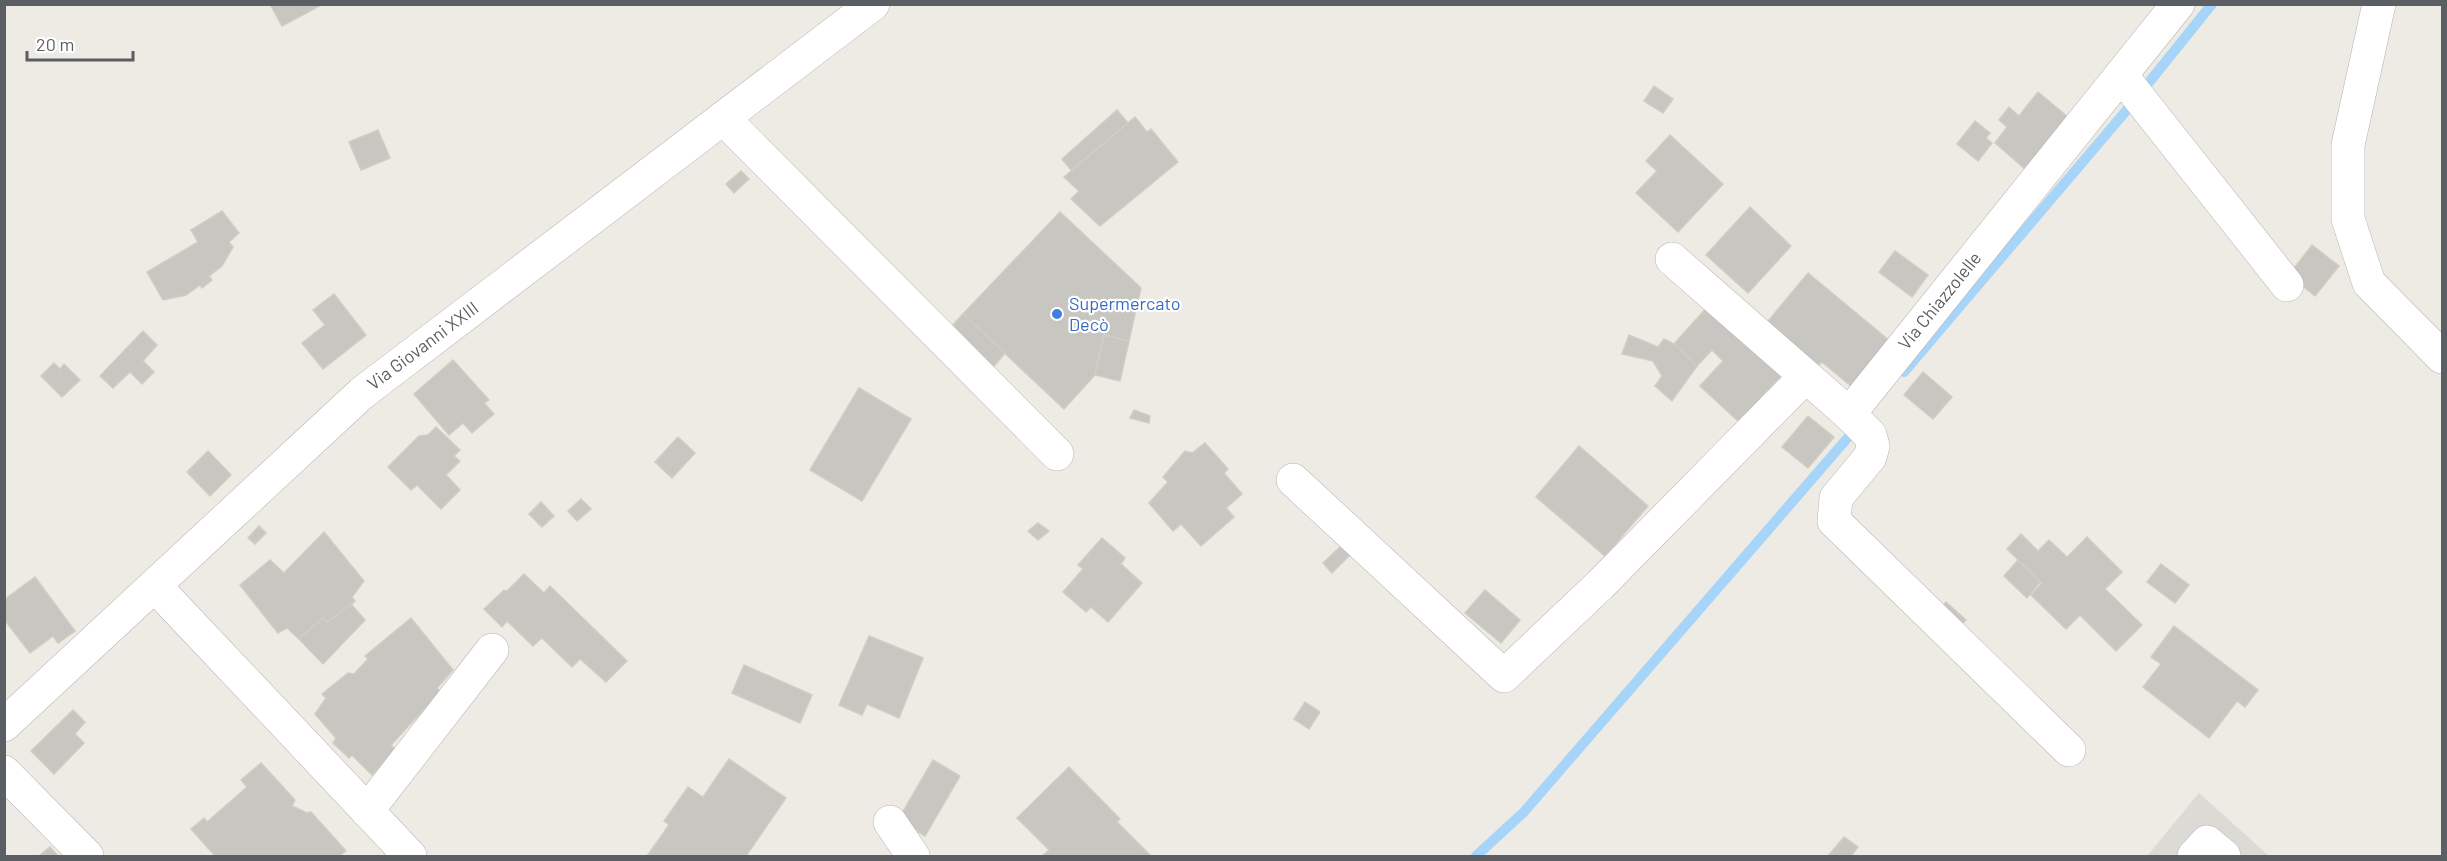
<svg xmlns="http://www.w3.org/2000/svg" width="2447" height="861" font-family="Barlow,sans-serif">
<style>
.industrial{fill:#dcdad5}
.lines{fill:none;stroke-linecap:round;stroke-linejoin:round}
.stream{stroke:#a7d4f9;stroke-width:10}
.building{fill:#c8c6c0;stroke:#d1cdc2;stroke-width:1.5}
.minor-casing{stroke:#b4b5ba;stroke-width:34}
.minor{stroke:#fff;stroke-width:33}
.shop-dot{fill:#3f7fe0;stroke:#fff;stroke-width:2}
.labels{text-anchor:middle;stroke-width:4.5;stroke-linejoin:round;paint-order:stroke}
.street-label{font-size:18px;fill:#5b5f63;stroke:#fff}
.shop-label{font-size:18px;fill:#366cbe;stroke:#fff;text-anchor:start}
</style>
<rect width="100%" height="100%" fill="#edebe3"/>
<path class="industrial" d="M2199,793L2269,856H2147Z"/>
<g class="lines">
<g class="stream">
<path d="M1904,372L2126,111L2212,4"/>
<path d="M1476,856L1523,813L1857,427"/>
</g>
</g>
<g class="building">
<path d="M270,4H323L282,26Z"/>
<path d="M1654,86L1673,99L1663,113L1644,101Z"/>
<path d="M2038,92L2068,117L2025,169L1995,143L2007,127L1999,120L2009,107L2019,116Z"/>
<path d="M1117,110L1128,123L1071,170L1062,159Z"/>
<path d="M1135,117L1147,132L1151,129L1178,162L1100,226L1071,199L1079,191L1064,177Z"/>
<path d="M1975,121L1990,133L1986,138L1992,143L1978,161L1957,144Z"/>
<path d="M378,130L390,158L361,170L349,142Z"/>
<path d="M1670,135L1723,184L1678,232L1636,193L1657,171L1646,161Z"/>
<path d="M741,171L749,179L734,193L726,184Z"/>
<path d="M1750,207L1791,246L1748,293L1706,255Z"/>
<path d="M222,211L239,233L229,242L233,247L222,266L209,276L212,280L202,288L200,285L186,295L163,300L147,272L198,242L191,230Z"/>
<path d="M1060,212L1141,288L1129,341L1104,335L1095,375L1064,409L963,314Z"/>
<path d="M2312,245L2339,266L2315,296L2289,275Z"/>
<path d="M1895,251L1928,275L1912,297L1879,272Z"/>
<path d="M1808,273L1896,346L1858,392L1822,362L1816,368L1759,332Z"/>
<path d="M334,294L366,335L323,369L302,343L325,325L313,310Z"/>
<path d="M1708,306L1783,374L1739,422L1700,386L1723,361L1712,350L1697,366L1674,344Z"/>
<path d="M963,314L1005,353L991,370L950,328Z"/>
<path d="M143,331L157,345L143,361L154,372L142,384L130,372L113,388L100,376Z"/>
<path d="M1104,335L1129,341L1120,381L1095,375Z"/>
<path d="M1629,335L1658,347L1664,339L1676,345L1697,366L1672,401L1655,386L1662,376L1653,361L1622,354Z"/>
<path d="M453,360L489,400L484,403L494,414L472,433L463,423L449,435L414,394Z"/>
<path d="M54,363L60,369L64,364L80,380L62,397L41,376Z"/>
<path d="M1923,372L1952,397L1933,419L1904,395Z"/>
<path d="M859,388L911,419L862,501L810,470Z"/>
<path d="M1134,410L1150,416L1149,423L1130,418Z"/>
<path d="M1808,416L1834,437L1808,468L1782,447Z"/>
<path d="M436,427L460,450L454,456L460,461L446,475L460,490L441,509L417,485L411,490L388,467L419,436L428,435Z"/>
<path d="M678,437L695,453L672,478L655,462Z"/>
<path d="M1205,443L1228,469L1224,473L1242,494L1226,508L1234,517L1201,546L1181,524L1173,531L1149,503L1168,482L1163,477L1185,451L1192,453Z"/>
<path d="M1579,446L1648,506L1605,556L1536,497Z"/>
<path d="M208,451L231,475L210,496L187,472Z"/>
<path d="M581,499L591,509L577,521L568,511Z"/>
<path d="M541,502L554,516L542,527L529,514Z"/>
<path d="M1038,523L1049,531L1038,540L1028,531Z"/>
<path d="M259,526L266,533L255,544L248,538Z"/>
<path d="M324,532L364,581L352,597L355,601L328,622L323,618L299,639L287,628L278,633L240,585L270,560L284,573Z"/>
<path d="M2021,534L2038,551L2049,540L2067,557L2087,537L2122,572L2105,589L2142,625L2116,651L2080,615L2066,629L2031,595L2042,583L2007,549Z"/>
<path d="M1102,538L1125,558L1121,564L1142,583L1108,622L1091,607L1086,612L1063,592L1083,569L1078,565Z"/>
<path d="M1341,546L1350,555L1332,573L1323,563Z"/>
<path d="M2018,560L2040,582L2027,598L2004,576Z"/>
<path d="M2161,564L2189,585L2175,603L2147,582Z"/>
<path d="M524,574L544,593L550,586L627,661L606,682L580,659L572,667L542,638L533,646L507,621L502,627L484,609L504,590L507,591Z"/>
<path d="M35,577L75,631L58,643L53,636L30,653L4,619V600Z"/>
<path d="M1485,590L1520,620L1501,643L1465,613Z"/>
<path d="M1946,602L1966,620L1955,631L1936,614Z"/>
<path d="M351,604L365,620L323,664L299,639L323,618L328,622Z"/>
<path d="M411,618L453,670L437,688L440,692L391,745L396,750L372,775L352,755L349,758L333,743L336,738L315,714L326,698L322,694L348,673L354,674L368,659L365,656Z"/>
<path d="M2174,626L2258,690L2245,707L2237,701L2209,738L2143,687L2161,664L2151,657Z"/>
<path d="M869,636L923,658L899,718L867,704L862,715L839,705Z"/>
<path d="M744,665L812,695L800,723L732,693Z"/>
<path d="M1305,702L1320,712L1309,729L1294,719Z"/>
<path d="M73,710L85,722L75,734L84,743L54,774L31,751Z"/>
<path d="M729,759L786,798L746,856H647L669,825L664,821L688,787L703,797Z"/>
<path d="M933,760L960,776L925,836L898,820Z"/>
<path d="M261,763L295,800L292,806L307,813L311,812L346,851L339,856H215L191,829L204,818L207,822L247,787L241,780Z"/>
<path d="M1069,767L1120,819L1117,822L1151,856H1042L1049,850L1017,818Z"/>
<path d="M1844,837L1858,847L1851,856H1828Z"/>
<path d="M50,847L58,856H39Z"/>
</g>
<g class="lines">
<defs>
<g id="minor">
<path d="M2379,4L2348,145V219L2369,283L2442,357"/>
<path d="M2121,75L2287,285"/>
<path d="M723,118L1057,454"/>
<path d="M1672,259L1849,414L2178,4"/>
<path d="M1849,414L1870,435L1873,446L1870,457L1836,498L1834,521L2069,750"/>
<path d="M1293,480L1504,676L1600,585L1805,377"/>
<path d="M155,586L410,856"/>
<path d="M4,725L362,393L873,4"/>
<path d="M4,772L87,856"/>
<path d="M367,811L492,650"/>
<path d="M890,822L913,856"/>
<path d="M2194,856L2207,842L2224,856"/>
</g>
</defs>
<use href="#minor" class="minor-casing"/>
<use href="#minor" class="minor"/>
</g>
<circle class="shop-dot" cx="1057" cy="314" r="6"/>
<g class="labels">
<g class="street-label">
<text transform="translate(1940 301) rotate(-51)" y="6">Via Chiazzolelle</text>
<text transform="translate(423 346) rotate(-37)" y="6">Via Giovanni XXIII</text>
</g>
<g class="shop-label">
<text x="1069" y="310">Supermercato<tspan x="1069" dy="21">Decò</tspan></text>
</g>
</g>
<rect width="2447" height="861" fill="none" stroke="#5b5f63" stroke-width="12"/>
<path d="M27 51v9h106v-9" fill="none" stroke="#5b5f63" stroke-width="3"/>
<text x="36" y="51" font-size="18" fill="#5b5f63" stroke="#ffffff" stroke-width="4.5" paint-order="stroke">20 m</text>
</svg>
